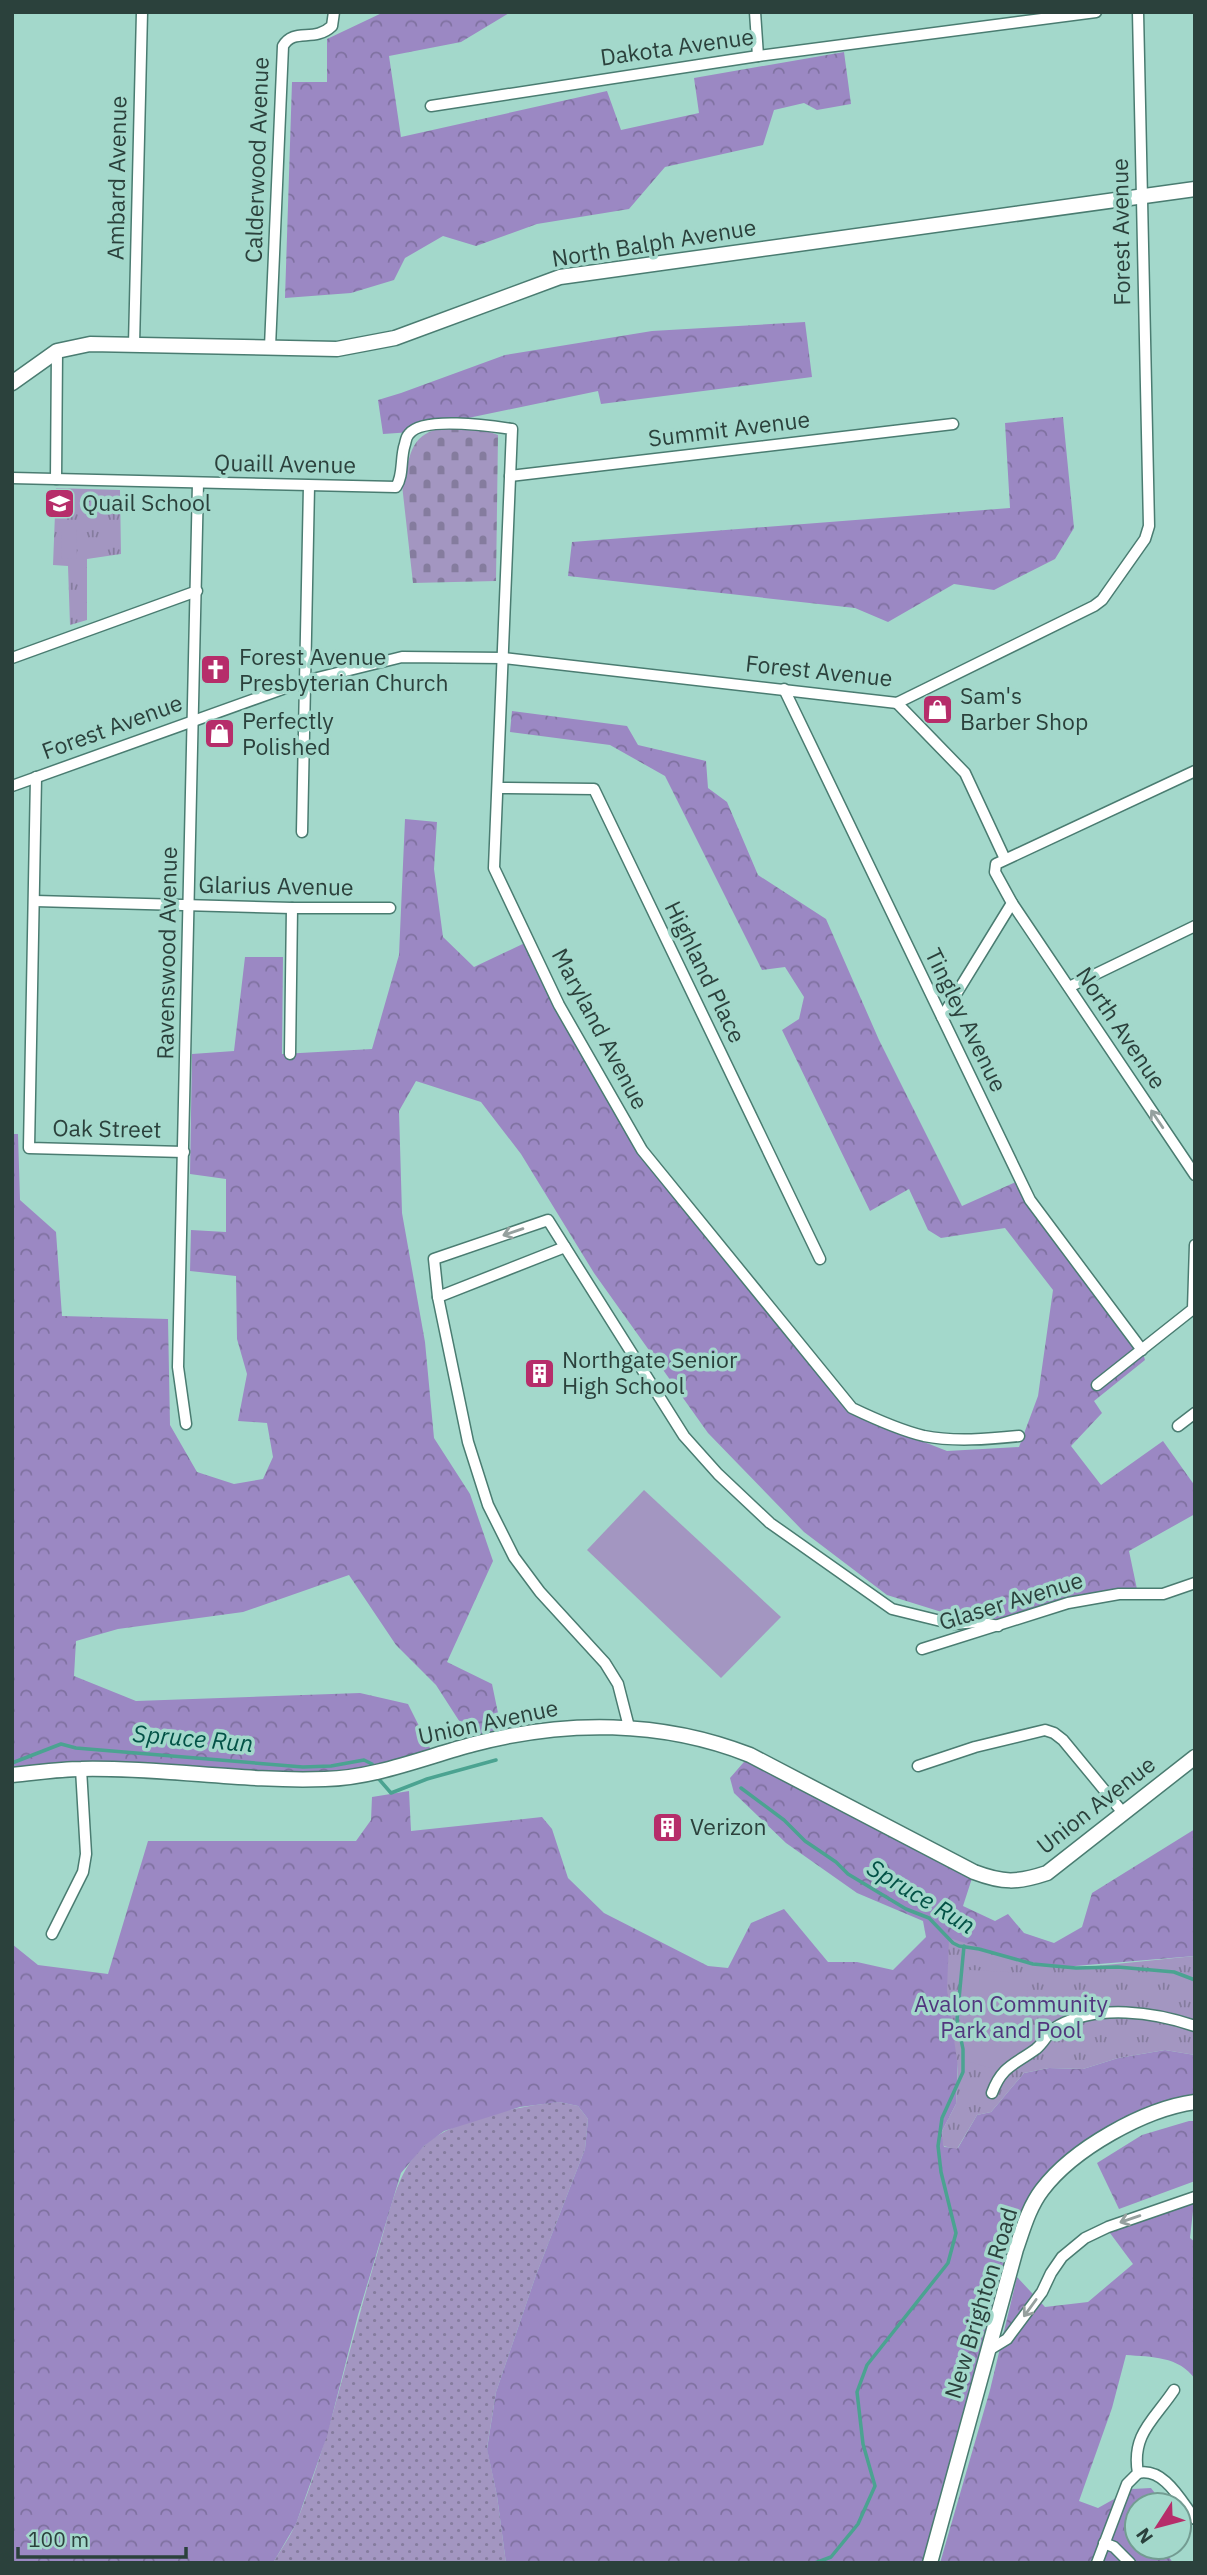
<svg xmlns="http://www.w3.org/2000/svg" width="1207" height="2575" font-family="'IBM Plex Sans',sans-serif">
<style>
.grass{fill:url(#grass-dots)}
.forest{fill:url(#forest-crowns)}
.cemetery{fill:url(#cemetery-stones)}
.park{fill:url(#park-tufts)}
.pitch{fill:#a396c1}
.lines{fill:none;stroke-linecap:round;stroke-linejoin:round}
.stream{stroke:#4ba391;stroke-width:3.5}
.street-casing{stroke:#4a7c71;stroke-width:13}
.secondary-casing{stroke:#4a7c71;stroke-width:17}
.street{stroke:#fff;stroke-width:10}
.secondary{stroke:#fff;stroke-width:14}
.oneway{stroke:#95a09e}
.labels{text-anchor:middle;stroke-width:7;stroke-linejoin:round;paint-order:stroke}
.street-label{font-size:23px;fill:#2b413c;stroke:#a3d8cb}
.poi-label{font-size:23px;fill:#2b413c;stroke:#a3d8cb;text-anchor:start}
.park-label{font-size:23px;fill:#51367e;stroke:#a3d8cb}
.water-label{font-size:24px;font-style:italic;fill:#025246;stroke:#a3d8cb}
</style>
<defs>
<pattern id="grass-dots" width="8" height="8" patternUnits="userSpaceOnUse" patternTransform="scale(1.75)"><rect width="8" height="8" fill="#a396c1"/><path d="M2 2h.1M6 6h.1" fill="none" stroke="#857c9e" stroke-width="1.8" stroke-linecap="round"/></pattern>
<pattern id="forest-crowns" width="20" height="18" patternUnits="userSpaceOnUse" patternTransform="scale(1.75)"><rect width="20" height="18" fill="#9b88c3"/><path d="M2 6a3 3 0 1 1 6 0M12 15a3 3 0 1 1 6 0" fill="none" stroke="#7f71a0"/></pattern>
<pattern id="cemetery-stones" width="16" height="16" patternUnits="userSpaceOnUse" patternTransform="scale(1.75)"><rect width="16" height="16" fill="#a396c1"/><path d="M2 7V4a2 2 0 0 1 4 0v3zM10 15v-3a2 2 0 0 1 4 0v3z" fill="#857c9e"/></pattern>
<pattern id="park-tufts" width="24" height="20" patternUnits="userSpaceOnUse" patternTransform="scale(1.75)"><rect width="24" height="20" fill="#a396c1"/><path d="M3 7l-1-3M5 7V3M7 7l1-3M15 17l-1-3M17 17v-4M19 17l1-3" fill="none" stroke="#857c9e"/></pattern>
</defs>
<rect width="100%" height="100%" fill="#a3d8cb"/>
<path class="grass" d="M559,2102L578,2106L588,2119L585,2149L536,2275L496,2392L487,2448L497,2496L506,2563H273C281,2549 291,2536 297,2521C332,2434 350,2341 378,2251C390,2214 395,2173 424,2146C452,2119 520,2106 559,2102Z"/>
<g class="forest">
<path d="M384,12H511L461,42L389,56L401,137L607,91L621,130L699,113L694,78L844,52L851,104L817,110L804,103L774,110L763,145L665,167L629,209L537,224L476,246L443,236L405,258L394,280L351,293L285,298L292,82H327V39Z"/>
<path d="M805,322L812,377L601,404L598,391L468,418L433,420L412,432L383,434L378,400L401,393L505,355L652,331Z"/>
<path d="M1063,417L1074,528L1055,559L994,590L954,584L888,622L855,608L568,576L572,542L1010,508L1005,423Z"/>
<path d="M512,711L627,726L638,745L706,761L708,788L727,802L758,875L826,919L879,1040L962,1206L1020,1180L1142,1350L1145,1360L1094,1401L1102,1413L1071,1446L1101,1485L1163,1441L1195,1486V1514L1129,1551L1138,1594H1119L998,1626L961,1618L887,1595L804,1532L708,1433L594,1273L521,1154L481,1102L416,1081L399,1111L402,1213L425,1342L434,1438L470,1494L493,1561L447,1662L492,1684L503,1737L474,1744L436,1685L396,1645L349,1575L243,1612L118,1629L76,1641L74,1676L136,1701L360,1693L408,1704L434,1756L326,1779L81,1769L12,1775V1134H18L20,1200L56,1232L62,1316L168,1319L170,1425L197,1472L234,1484L263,1479L273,1457L267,1423L238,1421L247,1374L237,1339L236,1276L190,1271L191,1230L226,1232V1179L190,1174L192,1054L234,1051L245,957H283L282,1054L372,1049L399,955L405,819L437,822L434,869L443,937L474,967L529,941L642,1150L823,1374L853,1414L947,1451L1019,1447L1038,1396L1053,1290L1005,1228L941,1238L928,1230L909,1189L870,1211L782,1030L799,1019L804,997L785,967L762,970L665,776L610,745L510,732Z"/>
<path d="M750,1755L974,1872L963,1906L995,1921L1008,1914L1024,1933L1054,1943L1082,1927L1092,1893L1195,1829V1956L1063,1967L1001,1958L958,2061L956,2104L942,2131L944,2147L958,2148L977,2115L991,2112L1024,2073L1049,2068L1083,2069L1118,2058L1165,2050L1195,2055V2102L1094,2145L1034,2203L930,2563H506L497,2496L487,2449L496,2392L536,2275L585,2149L588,2119L578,2106L559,2102L520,2107L444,2131L424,2146L401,2173L358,2315L327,2436L296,2524L273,2563H12V1944L38,1965L108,1974L148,1841H356L371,1820L372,1797L409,1791L411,1831L542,1817L552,1829L568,1878L604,1913L708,1966L728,1968L751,1923L784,1909L828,1962H857L893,1970L926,1937L923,1921L857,1893L786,1843L734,1793L730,1778Z"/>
<path d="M1189,2121H1195V2181L1119,2209L1097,2163L1142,2135Z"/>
<path d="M1194,2202L1190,2238L1195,2242V2379C1179,2356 1151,2357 1126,2355L1112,2408L1079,2501L1098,2508L1132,2489L1151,2488L1164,2505H1137V2547H1173L1169,2557L1173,2563H940L990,2390L1017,2277L1045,2307L1088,2302L1133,2264L1110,2233L1148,2215Z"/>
</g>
<path class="cemetery" d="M476,427L498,435L496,581L413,583L401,476C409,467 408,456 414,446C426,424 454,428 476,427Z"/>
<g class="park">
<path d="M56,488L120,490L121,554L87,559V620L70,625L68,566L53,565Z"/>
<path d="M949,1938L1033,1964L1076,1968L1195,1956V2055L1165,2050L1118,2058L1083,2069L1049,2068L1024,2073L991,2112L977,2115L957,2149L943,2146L942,2131L956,2104L958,2067L947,1990Z"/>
</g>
<g class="pitch">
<path d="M61,529H76L77,558L62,559Z"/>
<path d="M644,1490L781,1617L721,1678L587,1550Z"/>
<path d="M970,1970L1008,1972L1028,1982L1027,2047L990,2068L970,2062L969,2049L963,2038L964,1977Z"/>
</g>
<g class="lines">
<g class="stream">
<path d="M12,1763L61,1744L76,1748L303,1767L331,1766L364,1760L372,1764"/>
<path d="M378,1778L391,1793L427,1779L496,1760"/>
<path d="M741,1788L784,1820L805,1841L836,1862L848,1874L906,1909L929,1918L953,1943L959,1946L979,1949L1033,1964L1076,1968L1118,1967L1174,1972L1195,1980"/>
<path d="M815,2563L831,2557L858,2524L875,2486L863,2444L857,2392L867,2365L948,2263L956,2233L941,2172L938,2146L942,2118L963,2072V2049L957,2020L964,1946"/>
</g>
<defs>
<g id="street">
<path d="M755,12L758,56"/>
<path d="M431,106L758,56L1096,12"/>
<path d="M134,345L142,12"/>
<path d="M270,347L283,46C294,27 314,43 332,26L334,12"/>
<path d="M510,476L953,424"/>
<path d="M12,478L396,487C404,475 400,458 405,444C406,440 406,437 409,434C423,416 491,426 512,429L494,868L559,1005L642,1150L852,1408C875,1419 899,1430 924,1436C954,1442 989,1439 1019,1436"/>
<path d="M56,479L57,351"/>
<path d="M12,658L197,591"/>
<path d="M784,689L1030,1200L1142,1350"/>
<path d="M897,703L965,773L1005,859"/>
<path d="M36,777L29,1148L184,1152"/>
<path d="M12,786L305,681L402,657L504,658L897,703L1094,606L1102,600L1145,539L1149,526L1138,12"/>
<path d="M499,788L594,789L820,1259"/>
<path d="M302,832L309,486"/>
<path d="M35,901L292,908H390"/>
<path d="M1012,903L1195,1175"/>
<path d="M1069,987L1195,926"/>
<path d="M942,1017L1012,903L995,872L996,864L1195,771"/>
<path d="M290,1054L292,908"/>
<path d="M438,1297L565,1247"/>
<path d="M1097,1385L1193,1309L1195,1245"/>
<path d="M186,1424L178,1367L198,483"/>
<path d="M1178,1426L1195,1413"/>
<path d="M922,1649L1068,1603L1119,1594H1163L1195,1583"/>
<path d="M629,1727L618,1684L605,1663L540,1592L514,1557L488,1505L468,1442L438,1297L434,1259L548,1220L684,1436L718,1474L770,1523L892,1609L953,1624L978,1622L998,1626"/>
<path d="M918,1766L975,1747L1045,1730L1054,1733L1063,1740L1124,1814"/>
<path d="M52,1934L83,1872L86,1854L81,1769"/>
<path d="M992,2093C1002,2066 1014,2065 1036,2049C1045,2042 1048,2031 1058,2026C1098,2004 1154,2012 1195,2026"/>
<path d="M989,2350L1007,2339L1042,2292L1051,2273L1062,2257L1085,2238L1108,2227L1195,2197"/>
<path d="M1138,2473C1164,2467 1181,2501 1195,2519"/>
<path d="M1104,2543L1114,2547L1130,2563"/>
<path d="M1097,2563L1127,2484L1138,2473C1131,2434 1155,2419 1174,2390"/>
</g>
<g id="secondary">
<path d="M12,383L57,351L90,344L337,349L395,338L560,277L1195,189"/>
<path d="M12,1775C35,1773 58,1769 81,1769C162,1767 243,1782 325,1779C375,1778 425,1757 474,1744C565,1720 661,1720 750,1755L974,1872C1003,1883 1017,1883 1047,1873L1195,1757"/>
<path d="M930,2563L1016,2249C1023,2229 1029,2207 1042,2190C1073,2149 1144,2109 1195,2102"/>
</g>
</defs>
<use href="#street" class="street-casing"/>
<use href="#secondary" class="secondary-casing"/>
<use href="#street" class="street"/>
<use href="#secondary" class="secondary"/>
</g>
<defs><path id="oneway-shaft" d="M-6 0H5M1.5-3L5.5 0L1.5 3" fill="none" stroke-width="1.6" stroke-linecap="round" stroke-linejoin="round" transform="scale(1.75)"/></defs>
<g class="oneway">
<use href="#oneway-shaft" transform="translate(1157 1119) rotate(-124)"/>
<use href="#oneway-shaft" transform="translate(513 1232) rotate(161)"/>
<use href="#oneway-shaft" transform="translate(1130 2219) rotate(161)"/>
<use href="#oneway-shaft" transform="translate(1030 2308) rotate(126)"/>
</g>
<defs>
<symbol id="school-square" viewBox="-11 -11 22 22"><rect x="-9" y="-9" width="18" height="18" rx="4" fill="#b62d6a" stroke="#a3d8cb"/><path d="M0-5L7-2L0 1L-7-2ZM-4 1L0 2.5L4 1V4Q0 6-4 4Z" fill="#fff"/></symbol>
<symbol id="church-square" viewBox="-11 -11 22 22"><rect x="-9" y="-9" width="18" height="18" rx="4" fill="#b62d6a" stroke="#a3d8cb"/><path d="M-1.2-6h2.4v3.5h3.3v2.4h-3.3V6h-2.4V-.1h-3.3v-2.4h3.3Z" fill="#fff"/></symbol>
<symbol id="shop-square" viewBox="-11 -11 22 22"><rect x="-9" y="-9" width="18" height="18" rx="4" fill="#b62d6a" stroke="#a3d8cb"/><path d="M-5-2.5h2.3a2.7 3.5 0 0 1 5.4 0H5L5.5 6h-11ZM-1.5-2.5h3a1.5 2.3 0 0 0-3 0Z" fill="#fff"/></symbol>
<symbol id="building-square" viewBox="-11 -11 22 22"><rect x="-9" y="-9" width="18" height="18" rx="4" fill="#b62d6a" stroke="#a3d8cb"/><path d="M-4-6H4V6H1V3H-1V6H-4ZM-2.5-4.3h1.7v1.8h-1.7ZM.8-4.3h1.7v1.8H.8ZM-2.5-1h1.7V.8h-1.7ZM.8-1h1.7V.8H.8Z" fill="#fff"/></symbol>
</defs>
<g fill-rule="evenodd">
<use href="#school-square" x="42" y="486" width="35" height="35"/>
<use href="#church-square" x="198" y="652" width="35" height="35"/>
<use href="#shop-square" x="920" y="692" width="35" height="35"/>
<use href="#shop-square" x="202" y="716" width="35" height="35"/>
<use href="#building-square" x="522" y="1356" width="35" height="35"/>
<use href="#building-square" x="650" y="1810" width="35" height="35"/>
</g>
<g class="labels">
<g class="street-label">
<text transform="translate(677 47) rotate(-8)" y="8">Dakota Avenue</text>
<text transform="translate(257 160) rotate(-88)" y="8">Calderwood Avenue</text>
<text transform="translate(117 178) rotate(-89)" y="8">Ambard Avenue</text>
<text transform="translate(1121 232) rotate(-91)" y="8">Forest Avenue</text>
<text transform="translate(654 243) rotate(-9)" y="8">North Balph Avenue</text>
<text transform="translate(729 429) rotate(-7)" y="8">Summit Avenue</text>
<text transform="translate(285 464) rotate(1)" y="8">Quaill Avenue</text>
<text transform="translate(819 671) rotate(6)" y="8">Forest Avenue</text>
<text transform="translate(112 727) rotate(-20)" y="8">Forest Avenue</text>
<text transform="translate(276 886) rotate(1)" y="8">Glarius Avenue</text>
<text transform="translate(167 953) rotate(-89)" y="8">Ravenswood Avenue</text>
<text transform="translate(705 972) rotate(64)" y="8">Highland Place</text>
<text transform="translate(966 1020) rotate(64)" y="8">Tingley Avenue</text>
<text transform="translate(1121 1028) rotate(56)" y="8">North Avenue</text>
<text transform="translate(600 1029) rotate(62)" y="8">Maryland Avenue</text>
<text transform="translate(107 1129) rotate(1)" y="8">Oak Street</text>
<text transform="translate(1011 1601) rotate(-17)" y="8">Glaser Avenue</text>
<text transform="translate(488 1722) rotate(-12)" y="8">Union Avenue</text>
<text transform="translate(1096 1805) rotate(-38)" y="8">Union Avenue</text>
<text transform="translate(981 2303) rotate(-73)" y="8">New Brighton Road</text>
</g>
<g class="poi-label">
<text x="82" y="511">Quail School</text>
<text x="239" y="665">Forest Avenue<tspan x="239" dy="26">Presbyterian Church</tspan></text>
<text x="960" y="704">Sam's<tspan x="960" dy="26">Barber Shop</tspan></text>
<text x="242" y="729">Perfectly<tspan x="242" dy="26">Polished</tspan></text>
<text x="562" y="1368">Northgate Senior<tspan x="562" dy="26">High School</tspan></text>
<text x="690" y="1835">Verizon</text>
</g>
<g class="park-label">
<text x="1011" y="2012">Avalon Community<tspan x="1011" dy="26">Park and Pool</tspan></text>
</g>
<g class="water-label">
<text transform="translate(193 1739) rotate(5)" y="8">Spruce Run</text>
<text transform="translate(921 1897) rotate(31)" y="8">Spruce Run</text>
</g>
</g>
<rect width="1207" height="2575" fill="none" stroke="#2b413c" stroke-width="28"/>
<g transform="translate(1158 2526) rotate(234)"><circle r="33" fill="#a3d8cb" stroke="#739c92" stroke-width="2"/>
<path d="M0-5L12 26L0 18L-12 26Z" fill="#b62d6a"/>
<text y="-10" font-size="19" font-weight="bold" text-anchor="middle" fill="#2b413c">N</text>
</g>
<path d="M18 2547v10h168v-10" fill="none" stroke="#2b413c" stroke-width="3.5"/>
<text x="28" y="2547" font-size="21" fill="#2b413c" stroke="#a3d8cb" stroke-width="5" paint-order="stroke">100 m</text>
</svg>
